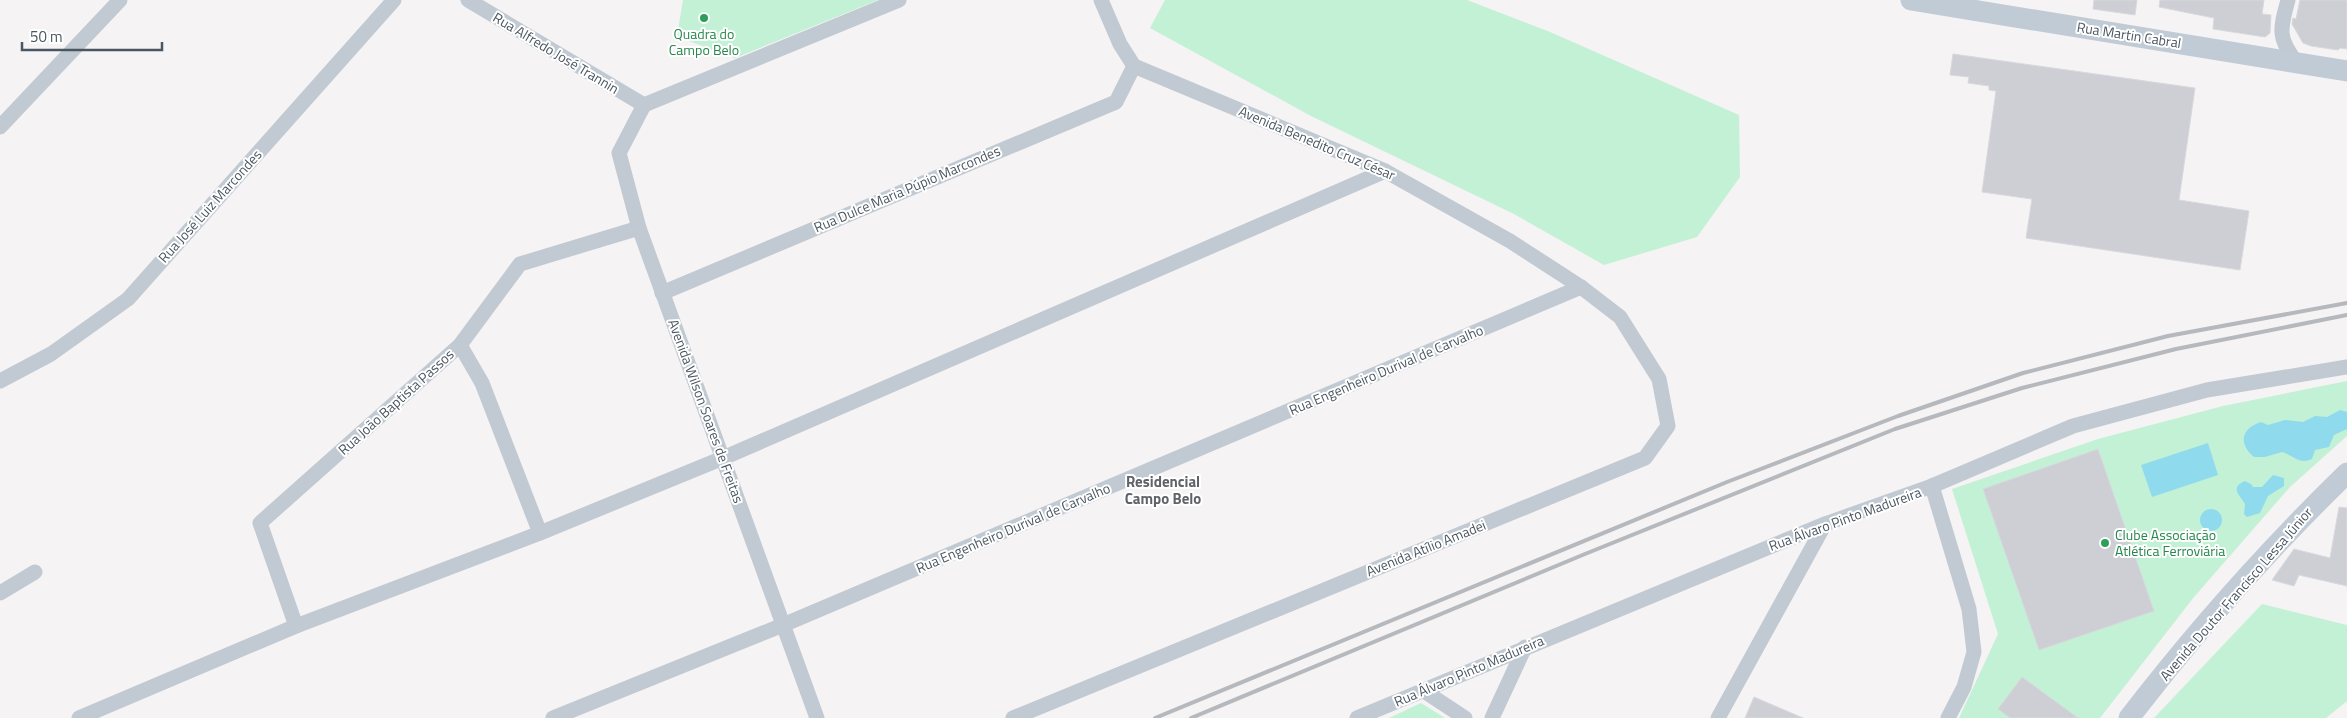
<svg xmlns="http://www.w3.org/2000/svg" width="2347" height="718" font-family="'Titillium Web',sans-serif">
<style>
.green{fill:#c3f1d5}
.water{fill:#90daee}
.building{fill:#cdcfd5;stroke:#d7d9de}
.lines{fill:none;stroke-linecap:round;stroke-linejoin:round}
.street{stroke:#c1cad2;stroke-width:15}
.secondary{stroke:#c1cbd6;stroke-width:21}
.rail{stroke:#b5b8bd;stroke-width:4}
.leisure-dot{fill:#2e9e5b;stroke:#fff;stroke-width:2}
.labels{text-anchor:middle;stroke-width:4;stroke-linejoin:round;paint-order:stroke}
.leisure-label{font-size:14px;fill:#27864d;stroke:#fff}
.street-label{font-size:14px;fill:#4a5661;stroke:#fff}
.neighbourhood-label{font-size:15px;font-weight:bold;fill:#5f6368;stroke:#fff}
</style>
<rect width="100%" height="100%" fill="#f5f3f3"/>
<g class="green">
<path d="M683,0H878L735,58L686,40V38L677,36Z"/>
<path d="M1165,0H1467L1550,32L1739,115L1740,177L1697,237L1604,265L1514,214L1311,116L1150,28Z"/>
<path d="M2347,381V436L2290,487L2194,597L2100,718H1959L1998,634L1952,489L2098,439L2223,406Z"/>
<path d="M2262,604L2347,625V701L2326,718H2154Z"/>
<path d="M1421,703L1445,718H1389Z"/>
</g>
<g class="water">
<path d="M2340,410L2347,412V429L2334,435L2329,447L2315,450L2312,459C2299,465 2293,455 2282,452L2265,457H2254C2238,444 2241,428 2261,422L2268,425L2285,420L2303,422L2315,416L2327,417Z"/>
<path d="M2208,443L2218,475L2152,497L2141,465Z"/>
<path d="M2273,475L2284,478V486L2268,496L2260,513L2247,517L2244,514L2245,504C2240,495 2229,488 2245,481L2251,484L2253,487H2262Z"/>
<circle cx="2211" cy="520" r="11"/>
</g>
<g class="building">
<path d="M2094,0H2137L2135,15L2093,9Z"/>
<path d="M2160,0H2264L2262,14L2271,15L2270,33L2265,37L2213,29L2214,18L2159,7Z"/>
<path d="M2300,0H2347V49L2340,48L2338,50L2311,46L2303,43L2292,24L2293,18L2296,19Z"/>
<path d="M1953,54L2195,88L2179,200L2249,211L2240,270L2026,238L2032,199L1982,192L1996,91L1989,90V86L1968,83L1969,77L1950,75Z"/>
<path d="M2098,449L2154,611L2039,650L1983,489Z"/>
<path d="M2339,507L2347,508V586L2299,575L2294,586L2272,580L2294,549L2330,558Z"/>
<path d="M2022,677L2078,718H2010L1998,709Z"/>
<path d="M1754,697L1803,718H1745Z"/>
</g>
<g class="lines">
<g class="street">
<path d="M468,0L644,105"/>
<path d="M2288,0C2280,29 2277,38 2297,63"/>
<path d="M644,105L619,153L639,228L817,718"/>
<path d="M644,105L899,0"/>
<path d="M0,127L120,0"/>
<path d="M662,293L1116,102L1134,66"/>
<path d="M460,345L520,264L639,228"/>
<path d="M0,381L51,354L128,299L394,0"/>
<path d="M1932,486L1969,609L1974,652L1964,687L1948,718"/>
<path d="M0,593L35,572"/>
<path d="M296,626L260,523L460,345L482,383L540,533"/>
<path d="M1424,691L1465,718"/>
<path d="M79,718L296,626L540,533L723,458L1385,171"/>
<path d="M553,718L783,625L1581,287"/>
<path d="M1013,718L1645,458L1668,426L1659,379L1620,317L1581,287L1510,241L1385,171L1134,66L1120,44L1101,0"/>
<path d="M1357,718L1825,524L1932,486L2073,426L2207,390L2347,367"/>
<path d="M1492,718L1525,647"/>
<path d="M1718,718L1825,524"/>
</g>
<g class="secondary">
<path d="M1911,0L2347,71"/>
<path d="M2129,718C2195,632 2269,549 2347,473"/>
</g>
<g class="rail">
<path d="M1155,718L1727,482L1898,416L2023,373L2168,336L2347,303"/>
<path d="M1191,718L1585,554L1895,429L2022,388L2176,349L2347,315"/>
</g>
</g>
<g class="leisure-dot">
<circle cx="704" cy="18" r="5"/>
<circle cx="2105" cy="543" r="5"/>
</g>
<g class="labels">
<g class="leisure-label">
<text x="704" y="39">Quadra do<tspan x="704" dy="16">Campo Belo</tspan></text>
<text x="2115" y="540" text-anchor="start">Clube Associação<tspan x="2115" dy="16">Atlética Ferroviária</tspan></text>
</g>
<g class="street-label">
<text transform="translate(2129 35) rotate(9)" y="5">Rua Martin Cabral</text>
<text transform="translate(556 53) rotate(31)" y="5">Rua Alfredo José Trannin</text>
<text transform="translate(1317 143) rotate(23)" y="5">Avenida Benedito Cruz César</text>
<text transform="translate(907 189) rotate(-23)" y="5">Rua Dulce Maria Púpio Marcondes</text>
<text transform="translate(210 206) rotate(-48)" y="5">Rua José Luiz Marcondes</text>
<text transform="translate(1386 370) rotate(-23)" y="5">Rua Engenheiro Durival de Carvalho</text>
<text transform="translate(396 402) rotate(-42)" y="5">Rua João Baptista Passos</text>
<text transform="translate(706 411) rotate(70)" y="5">Avenida Wilson Soares de Freitas</text>
<text transform="translate(1845 519) rotate(-20)" y="5">Rua Álvaro Pinto Madureira</text>
<text transform="translate(1013 528) rotate(-23)" y="5">Rua Engenheiro Durival de Carvalho</text>
<text transform="translate(1426 548) rotate(-22)" y="5">Avenida Atílio Amadei</text>
<text transform="translate(2236 594) rotate(-49)" y="5">Avenida Doutor Francisco Lessa Júnior</text>
<text transform="translate(1469 671) rotate(-23)" y="5">Rua Álvaro Pinto Madureira</text>
</g>
<g class="neighbourhood-label">
<text x="1163" y="487">Residencial<tspan x="1163" dy="17">Campo Belo</tspan></text>
</g>
</g>
<path d="M22 42v8h140v-8" fill="none" stroke="#4a5661" stroke-width="2.5"/>
<text x="30" y="42" font-size="15" fill="#4a5661" stroke="#ffffff" stroke-width="4" paint-order="stroke">50 m</text>
</svg>
